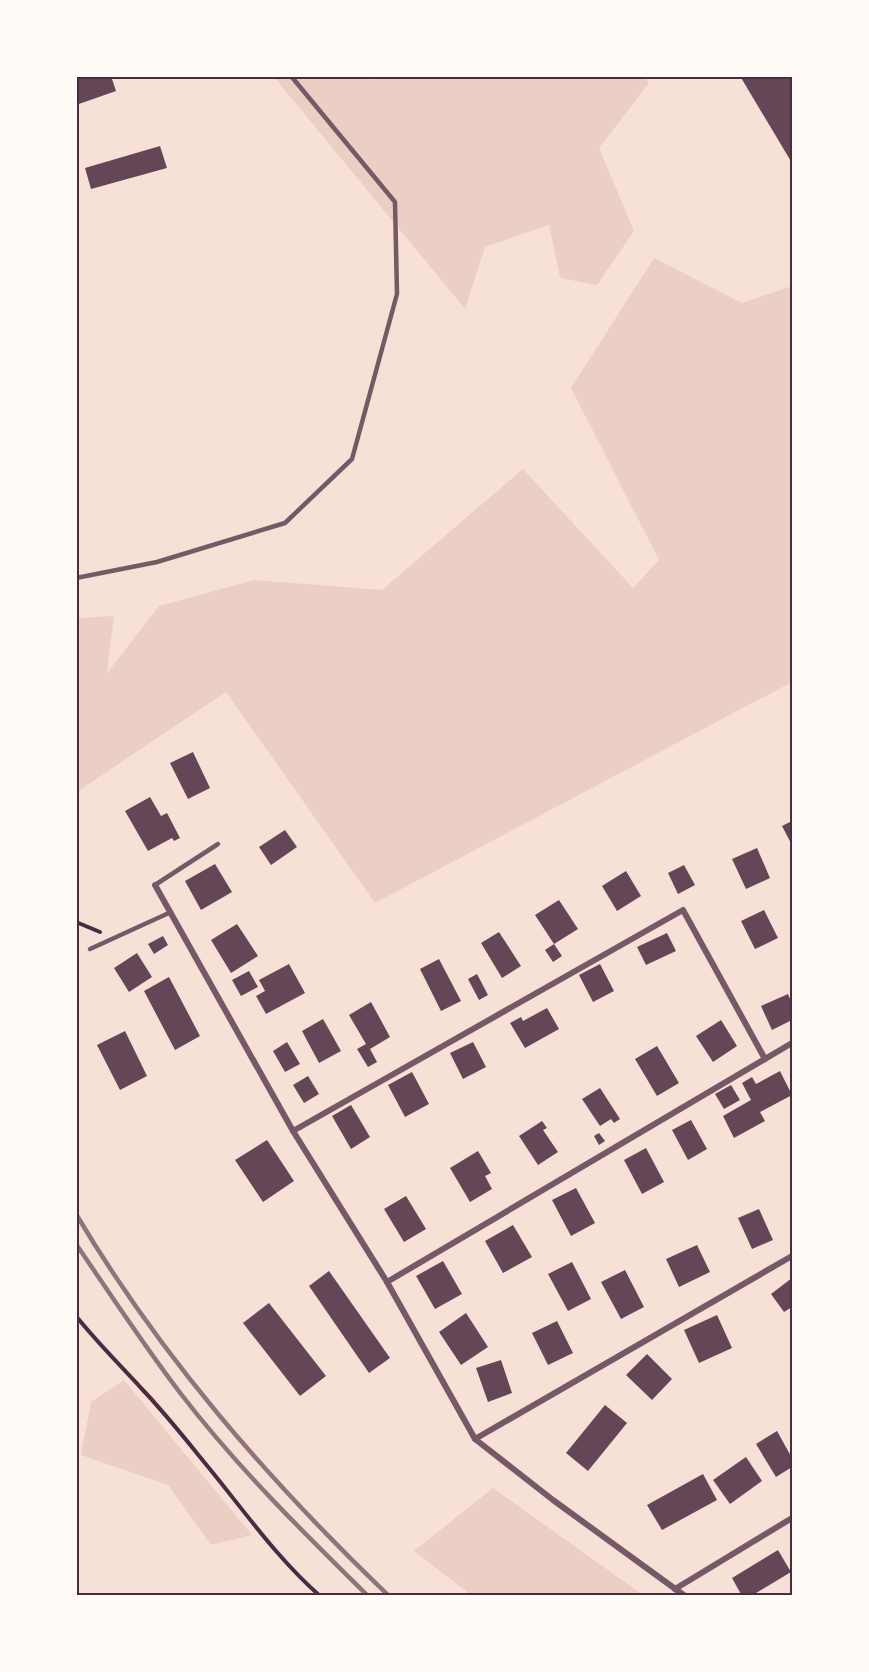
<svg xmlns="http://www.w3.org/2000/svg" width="869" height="1672" font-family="'Noto Sans',sans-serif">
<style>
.green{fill:#ebcfc5}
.building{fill:#644757}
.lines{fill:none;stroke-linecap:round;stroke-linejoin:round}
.path{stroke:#4a2c40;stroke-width:4}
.service{stroke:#755966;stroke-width:4.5}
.minor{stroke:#755966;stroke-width:6}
.rail{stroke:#8f747c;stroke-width:4.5}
.neatline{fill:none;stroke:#4a2c40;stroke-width:2}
</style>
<rect width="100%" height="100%" fill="#f7e1d7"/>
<g class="green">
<path d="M369,76L370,80L383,76L644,77L649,83L599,148L634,231L597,285L560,278L549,225L485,247L465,309L274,77Z"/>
<path d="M654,258L742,303L792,286V682L375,903L226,692L77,792V618L114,616L107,673L159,606L254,580L382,590L523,469L633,588L659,560L571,388Z"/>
<path d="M124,1380L252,1535L211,1545L168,1485L81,1455L91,1402Z"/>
<path d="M493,1488L643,1595H471L414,1551Z"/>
</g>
<g class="building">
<path d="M76,76H111L116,91L76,105Z"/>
<path d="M740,76H792V163Z"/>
<path d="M160,146L167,168L91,189L85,168Z"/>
<path d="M193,752L210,788L188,799L170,763Z"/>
<path d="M150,797L161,816L167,813L180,838L174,841L172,838L148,851L125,811Z"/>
<path d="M792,821V845L782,826Z"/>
<path d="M285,830L297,847L271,865L259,847Z"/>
<path d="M757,848L770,878L746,889L732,859Z"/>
<path d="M215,864L232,892L201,910L185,881Z"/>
<path d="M684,865L695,885L678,894L668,873Z"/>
<path d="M626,871L641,896L617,911L602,886Z"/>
<path d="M559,900L578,929L554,944L535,915Z"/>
<path d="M764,910L778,938L755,949L741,921Z"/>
<path d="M237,924L258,956L231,973L211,940Z"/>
<path d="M499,932L521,966L502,978L481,943Z"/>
<path d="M667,933L676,951L646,965L637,947Z"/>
<path d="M163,936L168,945L154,954L148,944Z"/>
<path d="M554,944L562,956L553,962L545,950Z"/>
<path d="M137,953L152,977L129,992L114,968Z"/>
<path d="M439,959L461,1001L441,1011L420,969Z"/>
<path d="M289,964L305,993L266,1014L256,996L265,991L259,980Z"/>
<path d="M600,964L614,991L593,1002L579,975Z"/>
<path d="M249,971L258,987L241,996L232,980Z"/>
<path d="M477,974L488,995L479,1000L468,979Z"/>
<path d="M169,977L200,1036L175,1050L144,991Z"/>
<path d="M788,994L792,1004V1020L772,1030L761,1006Z"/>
<path d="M371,1002L390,1037L370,1049L377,1062L368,1067L357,1049L366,1044L349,1015Z"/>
<path d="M547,1008L559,1029L525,1048L510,1023L521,1017L523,1021Z"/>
<path d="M323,1019L341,1051L319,1063L302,1031Z"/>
<path d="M721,1020L737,1046L713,1062L696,1036Z"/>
<path d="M125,1031L147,1076L120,1090L97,1045Z"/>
<path d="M287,1042L300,1064L285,1072L273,1051Z"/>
<path d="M473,1042L486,1067L463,1079L450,1053Z"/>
<path d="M657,1046L679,1083L657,1096L635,1059Z"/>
<path d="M780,1071L792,1095L760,1112L765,1121L734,1138L723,1116L751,1100L742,1083L752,1077L756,1084Z"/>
<path d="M412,1072L429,1104L405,1117L388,1085Z"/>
<path d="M308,1076L319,1094L304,1103L293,1085Z"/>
<path d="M731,1085L740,1100L724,1109L715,1094Z"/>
<path d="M600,1088L620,1119L614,1123L611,1119L600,1126L582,1099Z"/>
<path d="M351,1105L370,1137L351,1149L332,1116Z"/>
<path d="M691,1120L707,1149L688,1160L672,1130Z"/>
<path d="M542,1121L547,1128L543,1130L558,1152L538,1165L519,1136Z"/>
<path d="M599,1133L605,1141L599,1145L594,1136Z"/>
<path d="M267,1140L294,1181L263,1202L235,1160Z"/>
<path d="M646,1148L664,1182L642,1194L624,1160Z"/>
<path d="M478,1151L491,1173L485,1176L492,1189L470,1202L450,1168Z"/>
<path d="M576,1188L595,1223L571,1236L552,1200Z"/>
<path d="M406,1196L426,1229L404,1242L384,1209Z"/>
<path d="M759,1209L773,1240L752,1249L738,1218Z"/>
<path d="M513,1225L532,1257L503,1273L485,1241Z"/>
<path d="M697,1245L710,1272L679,1287L666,1259Z"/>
<path d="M443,1261L462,1294L435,1309L416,1276Z"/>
<path d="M572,1262L591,1299L568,1311L548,1274Z"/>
<path d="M625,1270L644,1307L621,1319L601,1282Z"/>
<path d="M329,1271L390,1358L369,1373L309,1286Z"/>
<path d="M792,1278V1307L784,1312L771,1294Z"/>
<path d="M269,1303L326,1376L300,1396L243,1323Z"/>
<path d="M466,1313L488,1347L461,1365L439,1332Z"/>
<path d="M717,1315L732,1348L699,1363L684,1330Z"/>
<path d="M557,1321L573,1353L548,1365L532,1333Z"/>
<path d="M647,1354L672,1379L652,1400L626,1375Z"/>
<path d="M501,1360L512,1393L488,1402L476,1368Z"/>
<path d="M605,1405L627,1423L588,1471L566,1453Z"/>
<path d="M777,1431L792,1458V1467L776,1477L756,1444Z"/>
<path d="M746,1457L762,1481L730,1504L713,1480Z"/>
<path d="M703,1474L717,1500L662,1530L647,1505Z"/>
<path d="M778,1550L791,1572L751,1596H742L732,1578Z"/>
</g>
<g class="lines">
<g class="path">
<path d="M76,922L100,932"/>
<path d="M76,1316C96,1341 119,1364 141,1388C165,1413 187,1441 209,1468C245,1512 277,1558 320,1596"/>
</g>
<g class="service">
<path d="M76,578L157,562L285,523L352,459L397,294L395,202L291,76"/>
<path d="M155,885L218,844"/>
<path d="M90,949L171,912"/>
</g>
<g class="minor">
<path d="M155,885L293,1131L387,1282L475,1439L553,1500L685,1596"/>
<path d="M293,1131L683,910L765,1059"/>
<path d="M387,1282L792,1043"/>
<path d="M475,1439L792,1256"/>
<path d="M675,1589L792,1518"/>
</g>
<g class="rail">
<path d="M76,1214C161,1357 269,1481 389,1596"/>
<path d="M76,1244C111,1295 144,1346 181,1394C237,1467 303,1532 368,1596"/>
</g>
</g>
<rect width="869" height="1672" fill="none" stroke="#fffaf5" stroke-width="156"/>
<rect x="78" y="78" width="713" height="1516" class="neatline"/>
</svg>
